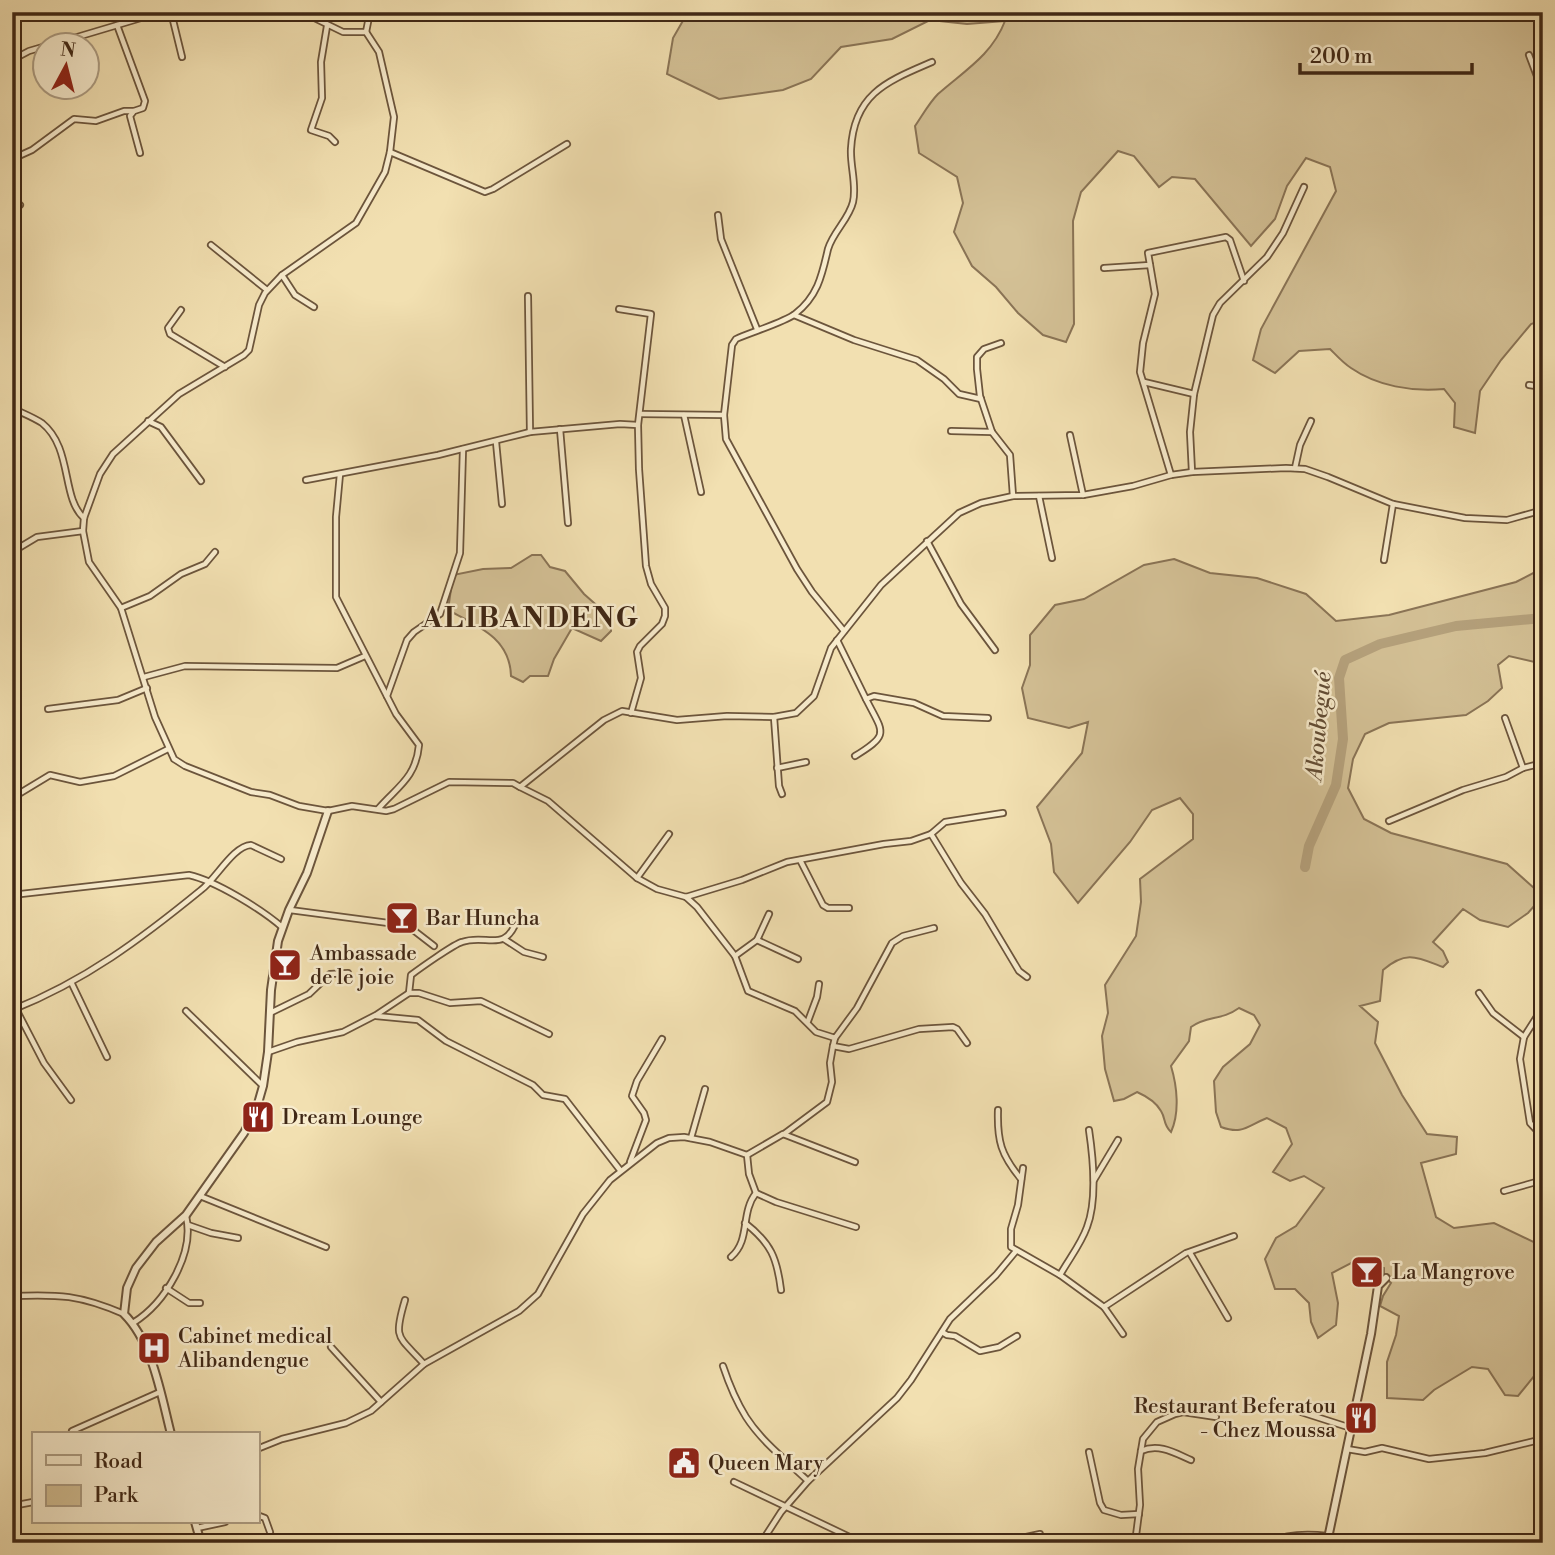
<svg xmlns="http://www.w3.org/2000/svg" width="1555" height="1555" font-family="'Libre Bodoni',serif">
<style>
.green{fill:#d4c196;stroke:#8a7456;stroke-width:2}
.lines{fill:none;stroke-linecap:round;stroke-linejoin:round}
.river{stroke:#b5a17c;stroke-width:10}
.minor-casing{stroke:#6c553c;stroke-width:8}
.tertiary-casing{stroke:#6c553c;stroke-width:10}
.minor{stroke:#f7ebcc;stroke-width:4.5}
.tertiary{stroke:#f7ebcc;stroke-width:6}
.labels{text-anchor:middle;stroke-width:5;stroke-linejoin:round;paint-order:stroke}
.poi-label{font-size:21px;fill:#3f2715;stroke:#f7ebcc;text-anchor:start}
.water-label{font-size:23px;font-style:italic;fill:#624c34;stroke:#f7ebcc}
.district-label{font-size:28px;font-weight:bold;letter-spacing:2px;fill:#3f2715;stroke:#f7ebcc}
</style>
<rect width="100%" height="100%" fill="#f2e0b1"/>
<filter id="stains"><feTurbulence type="fractalNoise" baseFrequency=".00286" numOctaves="4"/><feColorMatrix values="0 0 0 0 .2 0 0 0 0 .09 0 0 0 0 .02 0 0 0 .5 -.17"/></filter>
<radialGradient id="worn" r=".72"><stop offset=".6" stop-color="#630" stop-opacity="0"/><stop offset="1" stop-color="#630" stop-opacity=".3"/></radialGradient>
<g class="green">
<path d="M688,12H1543V320L1531,324L1501,360L1480,391L1475,433L1454,427L1455,403L1444,389C1412,392 1377,386 1351,368C1343,363 1336,355 1330,349L1299,351L1275,373L1253,360L1261,329L1336,191L1330,167L1306,158L1287,186L1275,219L1251,246L1195,179L1172,177L1159,187L1134,156L1118,151L1081,192L1073,221L1074,324L1066,342L1043,335L1018,313L996,287L972,266L954,232L963,203L957,177L919,153L915,126C922,116 929,103 938,94C964,71 992,55 1005,21L967,24L930,20L892,39L841,47L811,79L783,90L719,99L667,74L673,38Z"/>
<path d="M532,555H541L550,567L565,571L584,594L611,618V631L601,641L572,628L554,659L548,676H530L523,682L511,676C510,638 478,626 448,610L453,575L483,569L511,568Z"/>
<path d="M1174,559L1210,573L1257,578L1306,594L1336,621L1389,615L1516,582L1543,568V664L1509,656L1498,665L1502,688L1488,701L1466,715L1389,723L1365,734L1353,759L1348,788L1364,819L1391,833L1507,864L1543,896L1528,913L1508,927L1480,920L1463,909L1433,942L1443,951L1448,962L1443,967C1417,957 1406,950 1383,970L1380,1001L1360,1006L1378,1022L1375,1043L1402,1095L1427,1134L1457,1137L1456,1154L1421,1163L1436,1217L1454,1228L1494,1223L1538,1244L1536,1272L1543,1285V1365L1518,1396L1505,1395L1488,1369L1472,1367L1434,1390L1423,1400L1387,1398V1362L1396,1335L1399,1316L1380,1306L1383,1296L1391,1283L1384,1276V1268L1353,1262L1332,1273L1338,1303L1336,1325L1318,1338L1311,1322L1309,1303L1295,1289H1275L1265,1259L1276,1238L1296,1226L1324,1188L1304,1176L1290,1181L1273,1172L1292,1144L1286,1128L1267,1118C1247,1126 1243,1135 1221,1127L1216,1112L1214,1081L1223,1067L1250,1044L1260,1025L1254,1015L1239,1008C1221,1021 1207,1015 1191,1027L1189,1041L1171,1066C1177,1086 1180,1112 1171,1132C1163,1125 1166,1119 1161,1111C1156,1102 1146,1096 1137,1092L1124,1099L1114,1101L1105,1069L1102,1036L1108,1013L1105,985L1136,936L1141,902L1140,879L1193,839V814L1180,798L1152,810L1130,842L1078,903L1054,872L1051,844L1037,807L1082,753L1088,722L1069,728L1028,718L1022,688L1030,665V635L1055,605L1084,599L1144,565Z"/>
</g>
<g class="lines">
<path class="river" d="M1305,867L1309,846L1336,785L1343,739L1339,678L1345,660L1380,644L1456,626L1543,618"/>
<defs>
<g id="minor">
<path d="M171,12L182,57"/>
<path d="M302,12L343,32H366L379,52L394,117L390,152L385,172L356,223L282,275L265,293L259,305L249,350L244,355L179,394L113,454L100,474L84,518L83,531L89,562L121,608L155,717L174,759L185,766L251,792L270,795L299,806L328,811L352,806L386,811L394,809L449,782L513,783L520,787L604,720L622,711L677,720L727,716L774,717L796,713L814,696L831,648L881,585L959,513L981,503L1013,496L1083,495L1133,486L1171,475L1192,472L1286,468L1305,469L1328,477L1393,504L1465,518L1507,520L1543,510"/>
<path d="M117,25L145,101L143,108L134,111L130,116L140,153"/>
<path d="M327,26L321,62L322,98L311,130L329,136L335,142"/>
<path d="M366,32L370,12"/>
<path d="M47,46L161,12"/>
<path d="M1529,55L1543,92"/>
<path d="M12,60L29,51L46,46"/>
<path d="M390,152L485,192L493,189L567,144"/>
<path d="M12,159L32,150L74,119L96,121L124,111H133"/>
<path d="M12,198L20,205"/>
<path d="M718,215L721,239L757,329"/>
<path d="M211,245L267,290"/>
<path d="M1104,268L1150,265"/>
<path d="M282,275L295,295L314,307"/>
<path d="M528,296L530,432"/>
<path d="M619,309L651,314L638,425L639,469L646,566L651,584L665,608V616L662,624L640,646L637,652L641,678L631,713"/>
<path d="M181,310L168,328L170,334L225,367"/>
<path d="M794,315L854,340L917,360L944,379L959,394L981,399"/>
<path d="M1001,343L984,349L977,357V369L980,396L992,432L1010,455L1013,496"/>
<path d="M1144,382L1194,394"/>
<path d="M1529,385L1543,387"/>
<path d="M12,408C22,413 33,417 42,423C73,448 61,498 84,518"/>
<path d="M640,414L724,415"/>
<path d="M684,415L701,492"/>
<path d="M148,421L161,427L201,481"/>
<path d="M560,429L568,523"/>
<path d="M951,431L992,432"/>
<path d="M1070,435L1083,495"/>
<path d="M496,442L502,504"/>
<path d="M1295,468L1300,445L1311,421"/>
<path d="M1192,472L1190,432L1194,394L1213,315L1220,303L1267,257L1283,233L1304,187"/>
<path d="M340,474L336,517V597L396,714L419,745C416,778 397,787 378,809"/>
<path d="M1171,475L1140,372L1143,343L1155,294L1148,253L1226,237L1230,240L1244,281"/>
<path d="M306,480L438,455L530,432L620,424L638,425"/>
<path d="M1039,496L1052,558"/>
<path d="M927,541L961,604L995,650"/>
<path d="M12,552L37,537L83,531"/>
<path d="M1384,560L1393,504"/>
<path d="M121,608L150,596L181,574L205,564L215,552"/>
<path d="M844,631L812,592L797,569L726,439L724,415L732,345L736,339C751,332 783,323 795,314C818,296 822,275 828,249C833,232 849,219 853,202C857,185 850,166 851,149C854,93 888,81 932,62"/>
<path d="M837,640L866,699L874,696L914,703L943,716L988,718"/>
<path d="M144,677L185,666L337,668L365,656"/>
<path d="M387,696L407,640L414,632L440,614L460,553L463,449"/>
<path d="M48,709L118,700L147,688"/>
<path d="M774,717L779,786L782,794"/>
<path d="M1505,718L1523,768"/>
<path d="M855,756C891,734 883,733 866,699"/>
<path d="M777,768L806,762"/>
<path d="M520,787L548,801L637,878L657,889L686,897L742,880L787,862L884,844L911,841L931,834L945,822L1003,813"/>
<path d="M12,798L50,775L80,782L114,776L168,749"/>
<path d="M1389,821L1463,790L1506,777L1523,768L1543,763"/>
<path d="M931,834L961,883L985,914L1019,971L1027,977"/>
<path d="M800,860L823,905L828,908H849"/>
<path d="M637,878L669,834"/>
<path d="M12,895L189,875C216,881 261,909 282,927"/>
<path d="M686,897L697,907L735,956L748,991L795,1011L816,1032L835,1038L857,1008L892,943L903,936L934,928"/>
<path d="M290,910L396,924L412,929L434,946"/>
<path d="M504,939L524,952L543,957"/>
<path d="M757,940L769,914"/>
<path d="M735,956L757,940L798,959"/>
<path d="M72,984L107,1057"/>
<path d="M409,993L411,975C419,969 454,944 462,942C486,933 505,954 517,920"/>
<path d="M1479,993L1493,1013L1524,1037"/>
<path d="M1543,1007L1524,1037L1520,1059L1530,1123L1543,1137"/>
<path d="M16,1009L44,1063L71,1100"/>
<path d="M12,1010C85,981 141,939 201,890C216,879 233,846 251,845L281,859"/>
<path d="M186,1011L263,1086"/>
<path d="M270,1013L309,994L330,974L348,973"/>
<path d="M376,1016L418,1020L446,1041L533,1085L543,1095L565,1099L620,1170"/>
<path d="M808,1021L817,997L819,984"/>
<path d="M835,1038L833,1046L849,1049L919,1029L953,1027L957,1029L967,1043"/>
<path d="M268,1052L297,1042L343,1032L376,1015L409,993H419L450,1003L481,1001L549,1034"/>
<path d="M998,1110C997,1141 1001,1155 1021,1179"/>
<path d="M784,1134L827,1102L832,1082L830,1063L833,1046"/>
<path d="M691,1138L705,1089"/>
<path d="M747,1155L783,1134L855,1162"/>
<path d="M630,1162L646,1120L644,1113L632,1096L637,1081L662,1039"/>
<path d="M1023,1168L1018,1205L1011,1229V1247L1060,1275C1069,1259 1081,1244 1087,1227C1097,1201 1093,1157 1089,1130"/>
<path d="M1094,1180L1118,1140"/>
<path d="M1504,1191L1543,1180"/>
<path d="M200,1196L326,1247"/>
<path d="M745,1223C771,1243 777,1258 781,1290"/>
<path d="M188,1225L211,1233L238,1238"/>
<path d="M1190,1253L1228,1318"/>
<path d="M731,1257C751,1240 740,1213 756,1193"/>
<path d="M1060,1275L1104,1307L1186,1253L1234,1236"/>
<path d="M166,1288L189,1303H200"/>
<path d="M12,1296C59,1294 80,1295 124,1314"/>
<path d="M405,1300C393,1340 398,1335 424,1364"/>
<path d="M1104,1307L1123,1334"/>
<path d="M133,1323C165,1303 195,1254 186,1216"/>
<path d="M942,1332L947,1335L955,1336L980,1351L999,1347L1017,1336"/>
<path d="M331,1347L381,1402"/>
<path d="M723,1366C729,1384 736,1401 746,1417C762,1442 787,1461 808,1481"/>
<path d="M1301,1412L1351,1428"/>
<path d="M72,1431L160,1392"/>
<path d="M257,1449L282,1439L346,1423L371,1411L424,1364L519,1311L538,1294L583,1214L610,1180L657,1143L669,1138L684,1137L710,1142L747,1155L749,1174L756,1193L776,1202L856,1227"/>
<path d="M1347,1449L1365,1452L1382,1448L1429,1459L1485,1453L1543,1439"/>
<path d="M1141,1451C1159,1443 1175,1453 1191,1460"/>
<path d="M1089,1452L1100,1503L1104,1510L1121,1515L1139,1514"/>
<path d="M734,1482L856,1540"/>
<path d="M12,1506L33,1502"/>
<path d="M257,1515L265,1518L270,1532"/>
<path d="M197,1528L225,1522"/>
<path d="M761,1543L781,1512L808,1481L897,1398L911,1380L950,1319L996,1275L1016,1251"/>
<path d="M1015,1543L1017,1539L1040,1534"/>
<path d="M1135,1543L1140,1505L1138,1469L1143,1439L1157,1422L1175,1414L1183,1412L1216,1417"/>
<path d="M1268,1543C1284,1534 1309,1534 1328,1536"/>
</g>
<g id="tertiary">
<path d="M171,1434C161,1395 153,1343 124,1314L127,1288L136,1268L156,1242L186,1215L244,1133L257,1107L263,1086L268,1052L271,990L278,941L289,910L307,873L328,811"/>
<path d="M195,1522L201,1543"/>
<path d="M1327,1543L1371,1334L1378,1286L1386,1278"/>
</g>
</defs>
<use href="#minor" class="minor-casing"/>
<use href="#tertiary" class="tertiary-casing"/>
<use href="#minor" class="minor"/>
<use href="#tertiary" class="tertiary"/>
</g>
<defs>
<symbol id="bar-square" viewBox="-11 -11 22 22"><rect x="-9" y="-9" width="18" height="18" rx="4" fill="#8f2418" stroke="#f7ebcc"/><path d="M-6-5H6L.8 .8V4.5H3.5V6h-7V4.5H-.8V.8Z" fill="#fff"/></symbol>
<symbol id="restaurant-square" viewBox="-11 -11 22 22"><rect x="-9" y="-9" width="18" height="18" rx="4" fill="#8f2418" stroke="#f7ebcc"/><path d="M-5-6h1v4h1v-4h1v4h1v-4h1v5L-1.5 .5V6h-2V.5L-5-1ZM5-6V6H3V1.5H1.5Q1.5-4 5-6Z" fill="#fff"/></symbol>
<symbol id="hospital-square" viewBox="-11 -11 22 22"><rect x="-9" y="-9" width="18" height="18" rx="4" fill="#8f2418" stroke="#f7ebcc"/><path d="M-5-5h3v3.5h4V-5h3V5h-3V1.5h-4V5h-3Z" fill="#fff"/></symbol>
<symbol id="civic-square" viewBox="-11 -11 22 22"><rect x="-9" y="-9" width="18" height="18" rx="4" fill="#8f2418" stroke="#f7ebcc"/><path d="M-.6-6.5H3V-4.5H.6V-3L4-1V1h2V6H-6V1h2V-1L-.6-3ZM-1.2 2.5V6h2.4V2.5Z" fill="#fff"/></symbol>
</defs>
<g fill-rule="evenodd">
<use href="#bar-square" x="383" y="899" width="38" height="38"/>
<use href="#bar-square" x="266" y="946" width="38" height="38"/>
<use href="#restaurant-square" x="239" y="1098" width="38" height="38"/>
<use href="#bar-square" x="1348" y="1253" width="38" height="38"/>
<use href="#hospital-square" x="135" y="1329" width="38" height="38"/>
<use href="#restaurant-square" x="1342" y="1399" width="38" height="38"/>
<use href="#civic-square" x="665" y="1444" width="38" height="38"/>
</g>
<g class="labels">
<g class="poi-label">
<text x="426" y="925">Bar Huncha</text>
<text x="310" y="960">Ambassade<tspan x="310" dy="24">de le joie</tspan></text>
<text x="282" y="1124">Dream Lounge</text>
<text x="1392" y="1279">La Mangrove</text>
<text x="178" y="1343">Cabinet medical<tspan x="178" dy="24">Alibandengue</tspan></text>
<text x="1336" y="1413" text-anchor="end">Restaurant Beferatou<tspan x="1336" dy="24">- Chez Moussa</tspan></text>
<text x="708" y="1470">Queen Mary</text>
</g>
<g class="water-label">
<text transform="translate(1318 726) rotate(-85)" y="8">Akoubegué</text>
</g>
<g class="district-label">
<text x="531" y="627">ALIBANDENG</text>
</g>
</g>
<rect width="1555" height="1555" fill="none" stroke="#f2e0b1" stroke-width="42"/>
<rect x="14" y="14" width="1527" height="1527" fill="none" stroke="#3f2715" stroke-width="3.5"/>
<rect x="21" y="21" width="1513" height="1513" fill="none" stroke="#3f2715" stroke-width="2"/>
<rect x="32" y="1432" width="228" height="91" fill="#f7ebcc" stroke="#ad9d83" stroke-width="2"/>
<rect x="46" y="1455" width="35" height="10" fill="#f7ebcc" stroke="#ad9d83" stroke-width="2"/>
<text x="94" y="1468" font-size="21" fill="#3f2715">Road</text>
<rect x="46" y="1485" width="35" height="21" fill="#d4c196" stroke="#ad9d83" stroke-width="2"/>
<text x="94" y="1502" font-size="21" fill="#3f2715">Park</text>
<g transform="translate(66 66) rotate(7)"><circle r="33" fill="#f7ebcc" stroke="#ad9d83" stroke-width="2"/>
<path d="M0-5L12 26L0 18L-12 26Z" fill="#8f2418"/>
<text y="-10" font-size="19" font-weight="bold" text-anchor="middle" fill="#3f2715">N</text>
</g>
<path d="M1300 63v10h172v-10" fill="none" stroke="#3f2715" stroke-width="3.5"/>
<text x="1310" y="63" font-size="21" fill="#3f2715" stroke="#f7ebcc" stroke-width="5" paint-order="stroke">200 m</text>
<rect width="100%" height="100%" filter="url(#stains)"/>
<rect width="100%" height="100%" fill="url(#worn)"/>
</svg>
